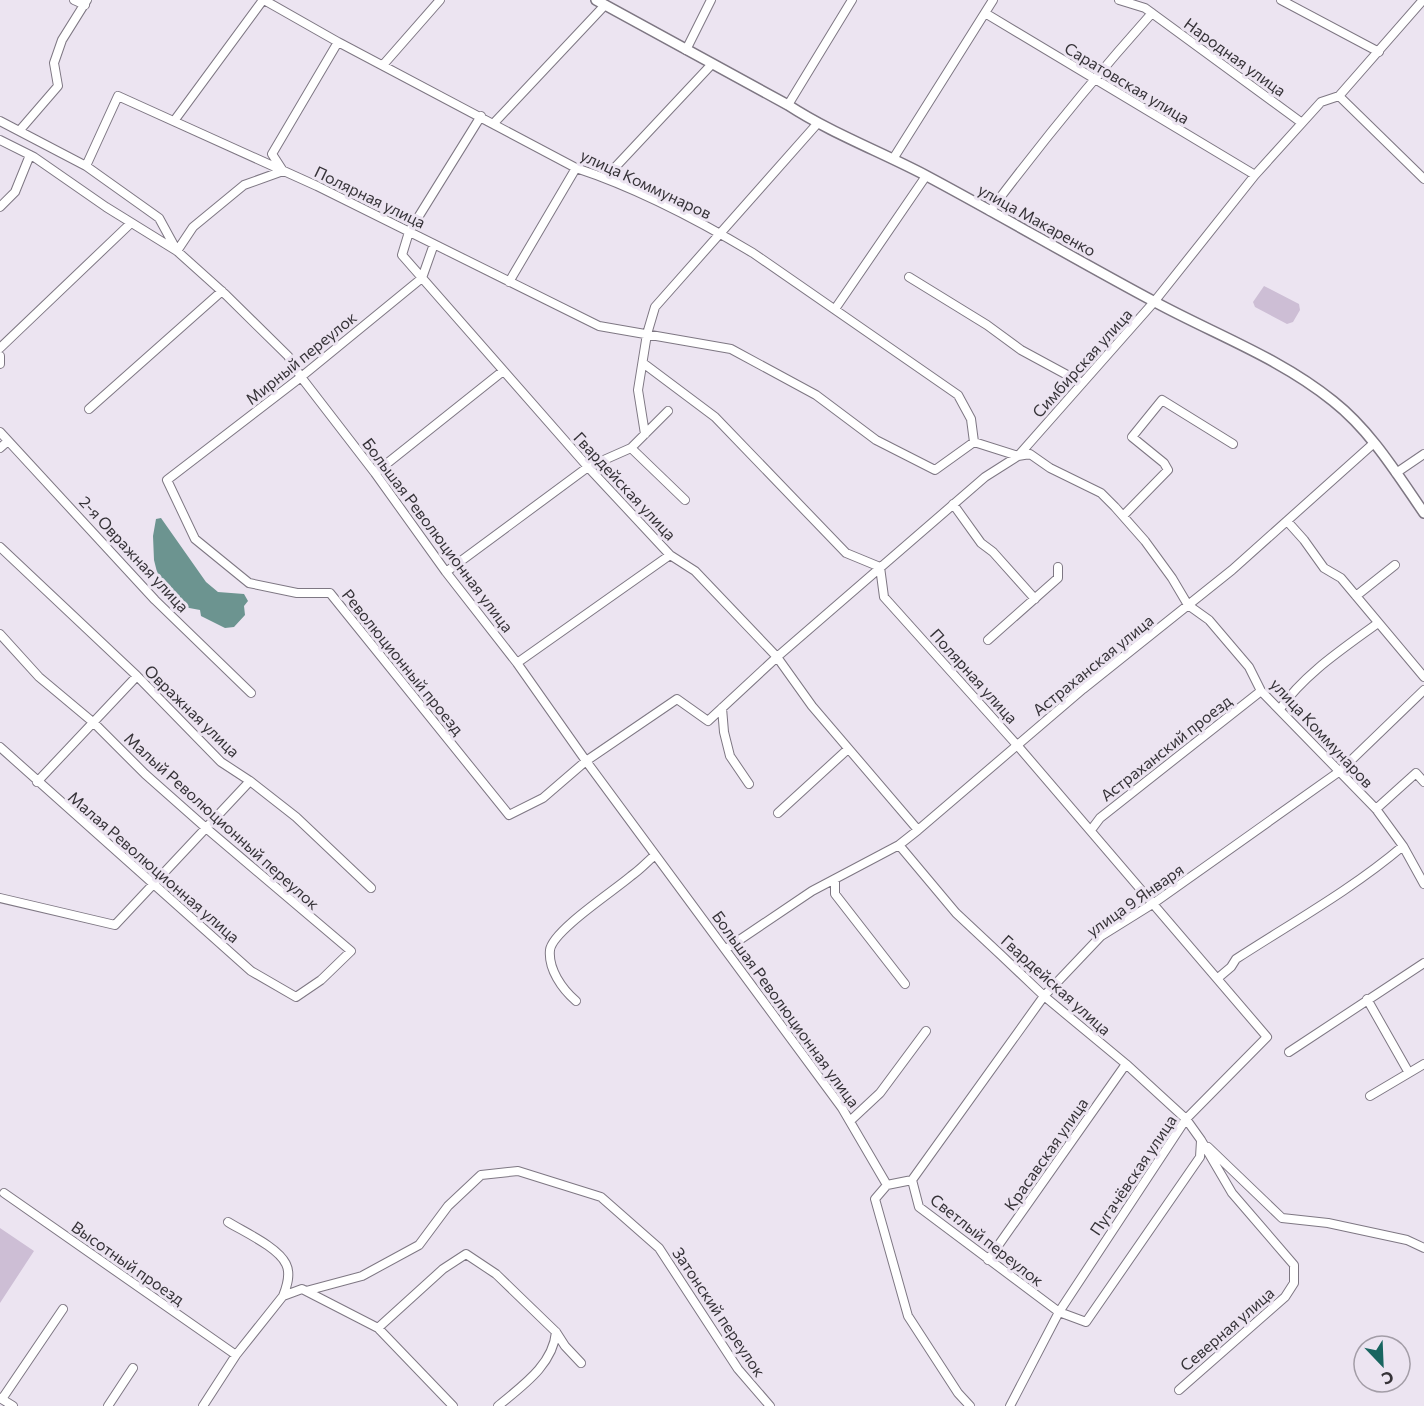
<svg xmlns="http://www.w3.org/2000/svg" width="1424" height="1406" viewBox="0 0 1424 1406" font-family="Commissioner,sans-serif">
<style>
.green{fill:#cdbed5}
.water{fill:#6c9490}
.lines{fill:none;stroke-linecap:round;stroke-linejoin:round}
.minor-casing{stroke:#7e7783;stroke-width:10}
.major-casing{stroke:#7e7783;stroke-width:12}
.minor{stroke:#fff;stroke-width:8}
.major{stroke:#fff;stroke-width:9}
.labels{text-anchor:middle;stroke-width:6;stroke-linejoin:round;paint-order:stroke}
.street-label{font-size:16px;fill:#363338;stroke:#ece4f1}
</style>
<rect width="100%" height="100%" fill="#ece4f1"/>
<path class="green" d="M 1264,286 L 1299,304 L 1300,310 L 1293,322 L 1287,324 L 1255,307 L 1253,302 Z
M 0,1228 L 34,1251 L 0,1303 Z"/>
<path class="water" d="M 161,518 L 206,582 L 218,592 L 244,594 L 248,601 L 244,606 L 245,615 L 234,627 L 225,628 L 201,616 L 200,610 L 184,607 L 158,576 L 154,560 L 153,536 L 156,519 Z"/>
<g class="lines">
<defs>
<path id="minor" d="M 74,0 L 85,5
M 264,0 L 338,42 L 576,168 C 637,188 698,220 753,253 L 958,395 L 971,419 L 974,442 L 1018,456 L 1030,454 L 1050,468 L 1101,493 L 1115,507 L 1145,541 L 1172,578 L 1188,605 L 1209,620 L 1249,667 L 1261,691 L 1376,809 L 1403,846 L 1424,884
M 1119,0 L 1145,8 L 1302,123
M 1281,0 L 1379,52
M 985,13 L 1255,175
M 686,50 L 711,0
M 383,65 L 440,0
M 1339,96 L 1424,179
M 788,105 L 852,0
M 481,116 L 409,232 L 402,255 L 588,467 L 670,555 L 695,571 L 777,657 L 812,706 L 918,830
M 0,121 L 86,166 L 159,218 L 177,251 L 193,227 L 244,185 L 283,171 L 272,154 L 338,42
M 174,121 L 263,0
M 494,123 L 605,5
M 20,130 L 58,86 L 54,63 L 62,40 L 87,0
M 0,140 L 34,157 L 106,207 L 177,251 L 226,295 L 288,356 L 301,377 L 375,473 L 446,572 L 517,663 L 586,761 L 842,1108 L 887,1185 L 912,1180
M 893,159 L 993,0
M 86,166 L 118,96 L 317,186 L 599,326 L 731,349 L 816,395 L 876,440 L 935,470 L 974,442
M 606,177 L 712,64
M 0,207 L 15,192 L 30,155
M 990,211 C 1041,143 1095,77 1152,13
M 434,244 L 422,278 L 301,377 L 167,480 L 195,539 L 249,583 L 297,593 L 330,593 L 509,815 L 543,798 L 586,761 L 677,699 L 708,721 L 777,657 L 985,477 L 1018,456 L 1154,302 L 1255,175 L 1321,102 L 1339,96 L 1423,0
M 909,277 L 987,325 L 1021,350 L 1082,383
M 509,282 L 576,168
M 835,309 L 926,176
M 0,348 L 131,223
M 0,356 L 0,364
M 643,363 L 715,417 L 846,553 L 880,567 L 884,597 L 1017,745 L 1267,1037 L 1186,1119 L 1059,1312 L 1010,1406
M 89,409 L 222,291
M 0,432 L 155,600 L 251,693
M 645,434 L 638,390 L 647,334 L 655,307 L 817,124
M 0,448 L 8,441
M 631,448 L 685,500
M 375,473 L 503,371
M 1396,473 L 1424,454
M 953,504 L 981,543 L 993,552 L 1035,599
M 1123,516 L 1168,470 L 1164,463 L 1132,437 L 1162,400 L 1233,444
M 1287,521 L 1304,540 L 1324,568 L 1341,578 L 1424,677
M 0,547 L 137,676 L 221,762 L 250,781 L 296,817 L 371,888
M 446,572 L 588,467 L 631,448 L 668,411
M 1356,596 L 1395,565
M 0,634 L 39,677 L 94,723 L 145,774 L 206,828 L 351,951 L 321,980 L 296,997 L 251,971 L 0,747
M 988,640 L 1058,578 L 1058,567
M 517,663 L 670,555
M 722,708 L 724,732 L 730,756 L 749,784
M 1280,709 C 1304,674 1344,648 1378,623
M 37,782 L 137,676
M 1376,809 L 1416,773 L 1424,782
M 778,813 L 848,749
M 1091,830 L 1100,818 L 1261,691
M 899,845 L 956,913 L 1002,956 L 1044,996 L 1126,1064 L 1186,1119 L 1201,1140 L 1232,1193 L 1294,1265 L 1294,1283 L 1285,1297 L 1179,1390
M 835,879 L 835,894 L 905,984
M 0,898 L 115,925 L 250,781
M 726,949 L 812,891 L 899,845 L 918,830 L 1083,689 L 1232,570 L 1374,443
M 1218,978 L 1231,967 L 1236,959 C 1293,922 1351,890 1403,846
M 1367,999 L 1409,1073
M 576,1001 C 562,989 548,969 550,950 C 552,931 615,890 631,876 C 640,870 647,862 655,855
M 1289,1052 L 1424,963
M 1370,1096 L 1424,1064
M 850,1121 L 880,1093 L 926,1031
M 1208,1147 L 1282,1218 L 1328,1223 L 1407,1240 L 1424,1248
M 912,1180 L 1044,996 L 1101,936 L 1154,903 L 1340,771 L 1424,690
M 912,1180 L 919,1207 L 1059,1312 L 1086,1322 L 1200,1157 L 1201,1141
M 887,1185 L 875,1199 L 908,1316 L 958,1393 L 970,1406
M 4,1193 L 236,1355
M 228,1222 C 244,1232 278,1247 286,1264 C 291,1274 287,1286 283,1296
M 988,1260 L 1126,1064
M 306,1291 L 378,1328 L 453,1406
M 378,1328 L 443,1269 L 466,1254 L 496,1274 L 556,1332 L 565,1346 L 581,1363
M 0,1398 L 13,1406
M 2,1399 L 63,1309
M 108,1406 L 133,1368
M 203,1406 L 236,1355 L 283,1296 L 302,1289 L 306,1291 L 362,1276 L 419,1245 L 448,1206 L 481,1175 L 518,1171 L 601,1197 L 659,1248 L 738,1369 L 770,1406
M 498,1406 C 522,1386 553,1365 556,1332"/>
<path id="major" d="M 596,0 L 788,105 C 831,133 879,151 925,175 C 1002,216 1078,261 1155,302 C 1214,334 1280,358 1333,401 C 1371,431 1397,474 1424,513"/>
</defs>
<use href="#minor" class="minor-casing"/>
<use href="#major" class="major-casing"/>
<use href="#minor" class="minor"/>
<use href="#major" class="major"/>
</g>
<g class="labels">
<g class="street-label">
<text transform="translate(1235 57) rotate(36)" y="6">Народная улица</text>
<text transform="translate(1127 83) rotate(31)" y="6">Саратовская улица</text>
<text transform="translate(646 184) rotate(25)" y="6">улица Коммунаров</text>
<text transform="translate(370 197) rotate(26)" y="6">Полярная улица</text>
<text transform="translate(1037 220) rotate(29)" y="6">улица Макаренко</text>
<text transform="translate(301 358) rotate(-39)" y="6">Мирный переулок</text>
<text transform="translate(1082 363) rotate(-48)" y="6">Симбирская улица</text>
<text transform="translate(625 486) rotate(47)" y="6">Гвардейская улица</text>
<text transform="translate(438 535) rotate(53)" y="6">Большая Революционная улица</text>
<text transform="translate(134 554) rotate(47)" y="6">2-я Овражная улица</text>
<text transform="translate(403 662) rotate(51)" y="6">Революционный проезд</text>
<text transform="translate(1093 665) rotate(-39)" y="6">Астраханская улица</text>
<text transform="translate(974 676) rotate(48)" y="6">Полярная улица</text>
<text transform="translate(192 711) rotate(44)" y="6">Овражная улица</text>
<text transform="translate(1322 733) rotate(47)" y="6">улица Коммунаров</text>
<text transform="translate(1166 748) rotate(-38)" y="6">Астраханский проезд</text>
<text transform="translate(222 821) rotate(42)" y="6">Малый Революционный переулок</text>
<text transform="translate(154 867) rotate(41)" y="6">Малая Революционная улица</text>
<text transform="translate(1135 900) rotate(-35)" y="6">улица 9 Января</text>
<text transform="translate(1056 985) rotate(42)" y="6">Гвардейская улица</text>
<text transform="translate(786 1009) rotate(54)" y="6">Большая Революционная улица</text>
<text transform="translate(1046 1154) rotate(-55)" y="6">Красавская улица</text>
<text transform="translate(1133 1175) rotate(-56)" y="6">Пугачёвская улица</text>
<text transform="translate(987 1240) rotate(38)" y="6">Светлый переулок</text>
<text transform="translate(128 1263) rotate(35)" y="6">Высотный проезд</text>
<text transform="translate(719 1312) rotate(56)" y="6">Затонский переулок</text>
<text transform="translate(1227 1329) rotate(-41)" y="6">Северная улица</text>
</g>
</g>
<g transform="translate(1382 1364) rotate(157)"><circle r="28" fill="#ece4f1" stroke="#a39da7" stroke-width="1.5"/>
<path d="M0-4.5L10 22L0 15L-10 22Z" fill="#186560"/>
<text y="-9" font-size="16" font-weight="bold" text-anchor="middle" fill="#363338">С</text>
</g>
</svg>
